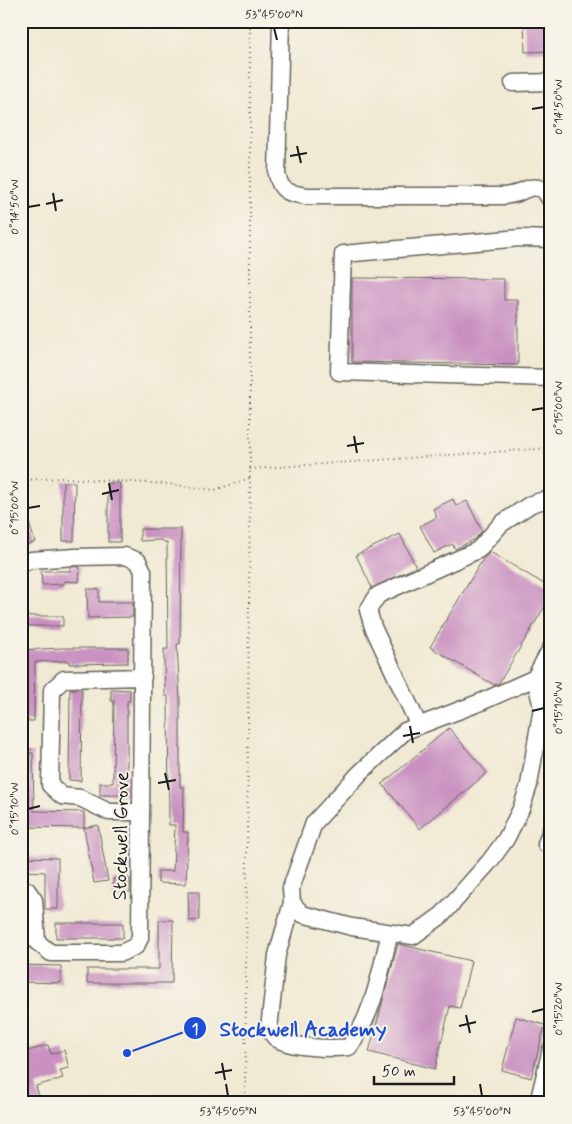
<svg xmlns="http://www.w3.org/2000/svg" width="572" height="1124" viewBox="0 0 572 1124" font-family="Mynerve,sans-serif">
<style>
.building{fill:#c990c1}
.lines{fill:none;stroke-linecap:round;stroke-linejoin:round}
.minor-casing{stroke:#66645c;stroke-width:19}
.path{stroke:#66645c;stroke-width:2;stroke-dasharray:1 4;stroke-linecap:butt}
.minor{stroke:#fff;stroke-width:16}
.ticks{fill:none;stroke:#1c1c1c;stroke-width:2}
.labels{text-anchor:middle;stroke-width:4;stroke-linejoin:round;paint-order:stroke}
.street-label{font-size:20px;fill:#1c1c1c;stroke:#f7f3e8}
.leader{fill:none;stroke:#1d4ed8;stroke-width:2}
.callout-dot{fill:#1d4ed8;stroke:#f7f3e8;stroke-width:2}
.mark-label{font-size:15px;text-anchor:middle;font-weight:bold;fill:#fff}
.callout-label{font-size:21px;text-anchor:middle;font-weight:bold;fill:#1d4ed8;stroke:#f7f3e8;stroke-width:4;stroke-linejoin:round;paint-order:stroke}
.neatline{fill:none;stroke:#1c1c1c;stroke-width:2}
.ticks-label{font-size:12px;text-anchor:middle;fill:#1c1c1c}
</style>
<rect width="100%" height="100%" fill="#f7f3e8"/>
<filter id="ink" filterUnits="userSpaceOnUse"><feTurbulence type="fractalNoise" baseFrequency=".02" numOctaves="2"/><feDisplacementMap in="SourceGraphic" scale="10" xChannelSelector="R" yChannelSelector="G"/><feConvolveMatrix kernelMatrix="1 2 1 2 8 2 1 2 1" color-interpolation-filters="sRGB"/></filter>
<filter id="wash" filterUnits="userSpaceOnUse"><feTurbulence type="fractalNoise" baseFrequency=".0096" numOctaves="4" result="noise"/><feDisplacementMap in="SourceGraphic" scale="20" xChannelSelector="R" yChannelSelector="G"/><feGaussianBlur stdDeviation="1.12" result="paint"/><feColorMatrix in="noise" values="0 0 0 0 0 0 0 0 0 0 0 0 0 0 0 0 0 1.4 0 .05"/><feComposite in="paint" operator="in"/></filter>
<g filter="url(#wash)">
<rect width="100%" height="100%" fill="#f0e9d3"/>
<g id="blocks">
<path class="building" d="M 524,21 L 551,21 L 551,51 L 525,52 Z
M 352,278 L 504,279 L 504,300 L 518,300 L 518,365 L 352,362 Z
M 63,482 L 75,482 L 74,541 L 63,541 Z
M 108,483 L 120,483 L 120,542 L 108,542 Z
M 453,499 L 456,506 L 467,501 L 482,531 L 475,539 L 455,549 L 452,544 L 434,553 L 420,526 L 437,517 L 433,509 Z
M 21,504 L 23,504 L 35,542 L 24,546 L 21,538 Z
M 140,529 L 181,529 L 180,644 L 177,644 L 180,700 L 180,787 L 184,787 L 183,832 L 188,832 L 186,884 L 158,883 L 158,871 L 173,871 L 175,825 L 169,825 L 168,696 L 165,696 L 164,658 L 164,649 L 168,649 L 167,543 L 161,540 L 140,541 Z
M 400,534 L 416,567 L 372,588 L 356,555 Z
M 490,552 L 551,588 L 551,596 L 499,683 L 494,685 L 430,647 L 483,559 Z
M 70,567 L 80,567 L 79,582 L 64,581 L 64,584 L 42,585 L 41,571 L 70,571 Z
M 87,589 L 99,589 L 99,602 L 133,602 L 133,617 L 88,618 Z
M 22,616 L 63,616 L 63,626 L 22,626 Z
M 62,648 L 128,648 L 128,663 L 69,664 L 69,661 L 35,662 L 34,721 L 21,721 L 21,650 Z
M 70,689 L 82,689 L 81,781 L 69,780 Z
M 111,689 L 130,690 L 130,701 L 127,701 L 127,795 L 100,795 L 100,783 L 113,783 L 114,701 L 111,701 Z
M 449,728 L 487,773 L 420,829 L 382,784 Z
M 21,753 L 33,753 L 34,811 L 84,812 L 84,828 L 21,827 Z
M 98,825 L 108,881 L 94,883 L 84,828 Z
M 21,857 L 58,858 L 58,909 L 45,909 L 45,872 L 21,871 Z
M 113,879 L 130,879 L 130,892 L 113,892 Z
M 188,892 L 199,892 L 199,920 L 189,921 Z
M 159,920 L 173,920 L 172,983 L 87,983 L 87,969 L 159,969 Z
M 56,923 L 123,923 L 123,938 L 56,938 Z
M 398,944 L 471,961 L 460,1008 L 450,1006 L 435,1069 L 369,1052 Z
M 21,965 L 61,966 L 61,983 L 21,982 Z
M 516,1017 L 545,1025 L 531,1078 L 502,1070 Z
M 48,1045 L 51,1054 L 64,1050 L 69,1068 L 60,1070 L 63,1078 L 36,1086 L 41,1103 L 21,1103 L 21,1053 Z"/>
</g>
</g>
<g filter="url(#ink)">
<use href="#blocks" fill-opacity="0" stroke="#66645c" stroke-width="1"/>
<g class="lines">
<defs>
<path id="minor" d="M 281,21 L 277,174 C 281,193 289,193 306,196 L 503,196 C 508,195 515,195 520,192 C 528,188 535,185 544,190 L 551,201
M 513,83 L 551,82
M 551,239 L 520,238 L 343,254 L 339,372 L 551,378
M 21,564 L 31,560 L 75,557 L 125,556 L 138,561 L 143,571 L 140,938 L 136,946 L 121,953 L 51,953 L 37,942 L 34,900 L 27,890 L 21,889
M 535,678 L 542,707 L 529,785 L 521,809 L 506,839 L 490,861 L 442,915 L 413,936 L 352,927 L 302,914 L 292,903 L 291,888 L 314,823 L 360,773 L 405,731 L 481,702 L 535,678 L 551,648
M 419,726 L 373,627 L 368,610 L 378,595 L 478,550 L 501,524 L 531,504 L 551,498
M 141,812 L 109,812 L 80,798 L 62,796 L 50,785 L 52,690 L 64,679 L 143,677
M 546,844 L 551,830
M 292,903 L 277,955 L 269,1029 C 271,1031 273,1036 276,1038 C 291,1048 331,1049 349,1047 C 374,1015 380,971 390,933
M 538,1103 L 551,1049"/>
</defs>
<use href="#minor" class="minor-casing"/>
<path class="path" d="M 250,469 L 551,448
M 21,480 L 62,478 L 168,484 L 215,490 L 250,478
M 21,750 L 36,749
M 245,1103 L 250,478 L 250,21"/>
<use href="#minor" class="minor"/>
</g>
</g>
<path class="ticks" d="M 274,28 L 277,40M 532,109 L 544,107M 297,146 L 301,163M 290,156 L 307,153M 53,193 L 56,211M 46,204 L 63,200M 28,207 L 40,205M 532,410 L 544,408M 354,436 L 357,453M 347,446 L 364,443M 109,483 L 112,500M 102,494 L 119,490M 28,508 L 40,506M 532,711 L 544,708M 410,726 L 413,743M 403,736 L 420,733M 165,773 L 169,790M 158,783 L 176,780M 28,809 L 40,806M 532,1012 L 544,1009M 466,1015 L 470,1033M 459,1026 L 476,1022M 222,1063 L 225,1080M 215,1073 L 232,1070M 226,1084 L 228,1096M 480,1084 L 482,1096"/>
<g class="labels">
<g class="street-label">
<text transform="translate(120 836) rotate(-89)" y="7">Stockwell Grove</text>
</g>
</g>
<path class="leader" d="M127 1053L195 1028"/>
<g class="callout-dot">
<circle cx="127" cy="1053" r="5"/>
<circle cx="195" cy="1028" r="12"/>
</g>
<g class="mark-label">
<text x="195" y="1034">1</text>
</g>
<g class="callout-label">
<text x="303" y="1036">Stockwell Academy</text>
</g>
<rect width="572" height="1124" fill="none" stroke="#f7f3e8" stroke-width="55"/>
<path d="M374 1076v8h80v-8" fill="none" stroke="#1c1c1c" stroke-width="2.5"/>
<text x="382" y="1076" font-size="15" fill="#1c1c1c" stroke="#f7f3e8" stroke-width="4" paint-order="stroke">50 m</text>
<rect x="28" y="28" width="516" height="1068" class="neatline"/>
<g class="ticks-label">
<text x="274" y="18">53°45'00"N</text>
<text transform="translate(558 107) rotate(-90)" y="4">0°14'50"W</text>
<text transform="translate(14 207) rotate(-90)" y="4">0°14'50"W</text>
<text transform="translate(558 408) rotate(-90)" y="4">0°15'00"W</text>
<text transform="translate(14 508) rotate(-90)" y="4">0°15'00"W</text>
<text transform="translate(558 708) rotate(-90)" y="4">0°15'10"W</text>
<text transform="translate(14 809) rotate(-90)" y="4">0°15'10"W</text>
<text transform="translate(558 1009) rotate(-90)" y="4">0°15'20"W</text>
<text x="228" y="1115">53°45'05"N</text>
<text x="482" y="1115">53°45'00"N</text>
</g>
</svg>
